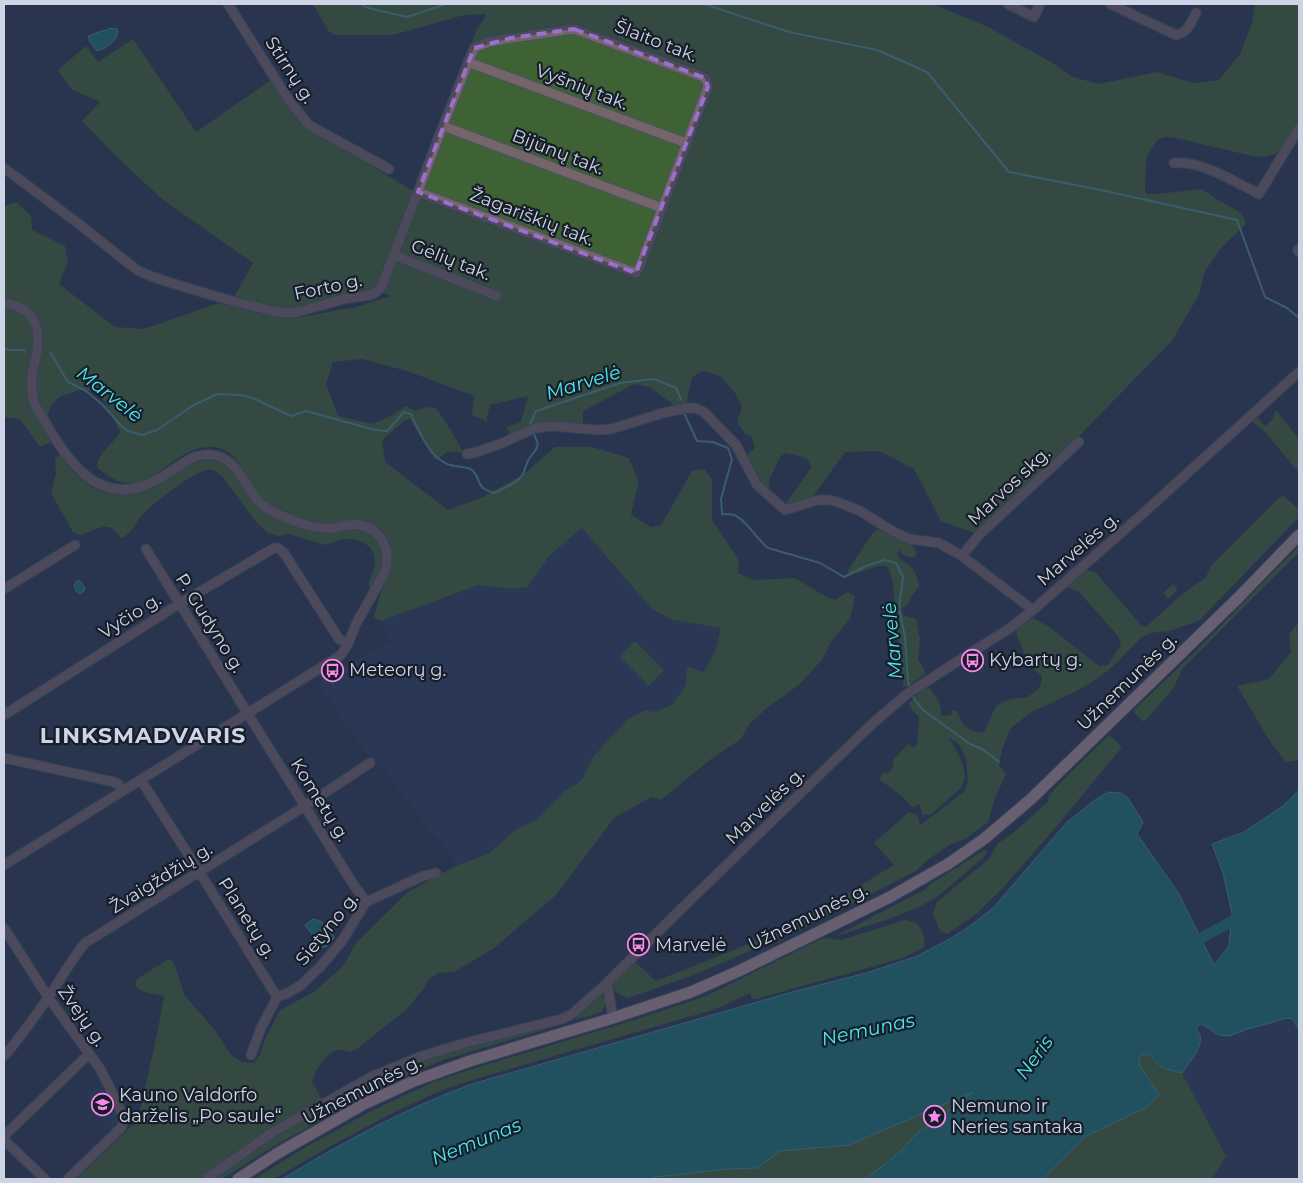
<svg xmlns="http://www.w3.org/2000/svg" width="1303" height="1183" viewBox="0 0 1303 1183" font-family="Montserrat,sans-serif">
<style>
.built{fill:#2e3d5d}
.green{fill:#3e6233}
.water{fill:#177273;stroke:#4d8f95}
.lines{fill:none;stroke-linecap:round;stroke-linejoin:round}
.stream{stroke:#4d8f95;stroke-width:2}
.river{stroke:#177273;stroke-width:11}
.minor-casing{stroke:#46526a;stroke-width:11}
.major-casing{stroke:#46526a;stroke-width:13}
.minor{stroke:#756468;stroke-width:9}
.major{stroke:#b29199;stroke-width:11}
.marked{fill:none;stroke:#9b6fce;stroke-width:4;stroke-dasharray:10 6;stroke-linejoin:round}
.labels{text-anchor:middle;stroke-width:4.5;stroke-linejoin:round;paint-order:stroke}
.street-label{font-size:18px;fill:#ccd4e5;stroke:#171d29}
.poi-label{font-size:18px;fill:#ccd4e5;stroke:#171d29;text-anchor:start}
.water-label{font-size:19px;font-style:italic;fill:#4aeaec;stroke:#171d29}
.district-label{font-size:22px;font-weight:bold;letter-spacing:1px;fill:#ccd4e5;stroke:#171d29}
</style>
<rect width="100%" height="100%" fill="#29354f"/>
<path class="built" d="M 582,528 L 652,609 L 699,625 L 721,628 L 715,652 L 704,672 L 686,685 L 672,705 L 654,712 L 593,757 L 582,780 L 565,791 L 536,820 L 517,829 L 488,854 L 458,865 L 435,834 L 433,835 L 385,770 L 375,764 L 351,731 L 349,731 L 319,683 L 391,640 L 381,621 L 478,585 L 513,589 L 527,587 L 550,555 Z
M 1286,1018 L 1293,1019 L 1299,1031 L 1299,1179 L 1212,1179 L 1226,1155 L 1182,1073 L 1197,1050 L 1200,1036 L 1196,1029 L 1197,1026 L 1200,1024 L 1202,1024 L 1229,1036 L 1247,1029 L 1270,1023 Z
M 104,1082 L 120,1116 L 121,1123 L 113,1132 L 89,1108 L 93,1103 L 87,1096 Z"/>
<path class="green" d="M 313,4 L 933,4 L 988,27 L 1051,62 L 1073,77 L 1099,84 L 1157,72 L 1193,83 L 1219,80 L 1240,54 L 1252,23 L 1255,4 L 1299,4 L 1299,122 L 1285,145 L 1276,153 L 1265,157 L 1252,156 L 1176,138 L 1165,137 L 1157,140 L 1146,158 L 1145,191 L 1147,194 L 1157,194 L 1202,189 L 1218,200 L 1240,212 L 1245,219 L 1245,225 L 1221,248 L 1205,271 L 1199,295 L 1171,342 L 1033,483 L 995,517 L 974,533 L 941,521 L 914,469 L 879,451 L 845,452 L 812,498 L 787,507 L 784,506 L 811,468 C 810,455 796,456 785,453 L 780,457 L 769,480 L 770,493 L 760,485 L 745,456 L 755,448 L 751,436 L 745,434 L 737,422 L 742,407 L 735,393 L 720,376 L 703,371 L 692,377 L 686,406 L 675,406 L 650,387 L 634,384 L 583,411 L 583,424 L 542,425 L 511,437 L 506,427 L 521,422 L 528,396 L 490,405 L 486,421 L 472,415 L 474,396 L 407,371 L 362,359 L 333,362 L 326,384 L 338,416 L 373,424 L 394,414 L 405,406 L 416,411 L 426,407 L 436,408 L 451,430 L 463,452 L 447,452 L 436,460 L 429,451 L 410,419 L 405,420 L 382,440 L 385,462 L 448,510 L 483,497 L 524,474 L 555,447 L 592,447 L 629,458 L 639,483 L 636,492 L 631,515 L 651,527 L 661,525 L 692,471 L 704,469 L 712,479 L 712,520 L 739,560 L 738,573 L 753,580 L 795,578 L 827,597 L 835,600 L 847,592 L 855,596 L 850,619 L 833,639 L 821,661 L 800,684 L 767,708 L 749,724 L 741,739 L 711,759 L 661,800 L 652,797 L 615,817 L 556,895 L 494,948 L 454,972 L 438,973 L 429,979 L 424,988 L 407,1009 L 358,1048 L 350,1052 C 346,1051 342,1049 338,1050 C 325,1053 316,1070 312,1081 L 322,1100 L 416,1062 L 495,1040 L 567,1023 L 443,1060 L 382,1086 L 276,1145 L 222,1179 L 76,1179 L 138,1120 L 156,1039 L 164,996 C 154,993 140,994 135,984 L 137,979 L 167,960 L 171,960 L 174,963 L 185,996 L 214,1029 L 231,1055 L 242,1062 L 253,1063 L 259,1057 L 264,1042 L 280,1010 L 314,992 L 343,966 L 357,942 L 408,892 L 458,865 L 488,854 L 517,829 L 536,820 L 565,791 L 582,780 L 593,757 L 627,720 L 645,710 L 654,712 L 672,705 L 686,685 L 687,667 L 704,672 L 715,652 L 721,628 L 673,620 L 652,609 L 582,528 L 550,555 L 527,587 L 513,589 L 478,585 L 381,621 L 374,617 C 377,606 380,595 384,584 C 388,572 394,562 389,548 C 389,547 387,542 387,541 C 384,537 379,534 375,531 C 373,528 370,525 367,523 C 355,516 336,526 322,524 C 308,523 292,517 279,511 C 270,507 263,502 258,495 C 246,477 238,449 213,447 C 167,444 147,513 97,467 C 98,452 113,445 120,432 L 105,402 L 94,392 L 82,389 L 59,397 L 51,406 L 48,413 L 49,421 L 60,437 L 40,447 L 20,419 L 4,417 L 4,206 L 16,202 L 31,216 L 32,230 L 65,246 L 68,262 L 59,284 L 115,327 L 144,329 L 219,303 L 263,314 L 290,319 L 356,307 L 391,296 L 378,291 L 302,311 L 232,301 L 253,263 L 162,199 L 116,156 L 82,121 L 100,102 L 71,89 L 58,70 L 86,46 L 98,62 L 133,39 L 196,132 L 271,80 L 300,123 L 415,192 L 477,29 L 487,14 L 464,15 L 393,35 L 334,35 L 328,31 Z
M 1276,410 L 1299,439 L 1299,473 L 1266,433 L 1251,420 L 1256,416 L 1265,426 L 1272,420 Z
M 60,455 L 74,473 L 93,488 L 102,492 L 113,494 L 133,494 L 149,488 L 197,462 L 210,460 L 218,461 L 229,467 L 236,475 L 256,503 L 314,530 L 354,528 L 369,531 L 383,547 L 382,570 L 369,594 L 369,582 L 375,566 L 374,555 L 371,548 L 363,542 L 353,539 L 342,539 L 325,545 L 289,534 L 278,536 L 268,533 L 257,523 L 221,475 C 216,472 213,469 207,470 C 193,472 156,502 145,512 C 135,521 134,533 121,538 C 107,517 98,531 80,535 L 73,532 L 51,493 L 56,474 L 55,459 Z
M 1285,496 L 1288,500 L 1299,509 L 1299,517 L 1200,620 L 1170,631 L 1150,633 L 1142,637 L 1109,670 L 1092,682 L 1075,692 L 1031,712 L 1010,729 L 1002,750 L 999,765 L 1006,774 L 995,798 L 988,822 L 965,839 L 951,844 L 926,861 L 916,871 L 814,923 L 694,975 L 628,998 C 598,989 621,973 634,961 L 656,981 L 761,939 L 826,906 L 894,865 L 874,843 L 909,812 C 919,815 918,815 920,825 L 964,792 L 968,782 L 966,758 L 959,744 L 951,739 L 949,739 C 958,752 971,773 961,788 L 930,815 L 923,815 L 919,804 L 915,807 L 912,807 L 903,797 L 879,779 L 883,773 L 890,772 L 894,765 L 892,761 L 908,744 L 914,748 L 918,741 L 918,735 L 919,717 L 912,710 L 909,703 L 919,692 L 928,686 C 935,697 942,701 941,715 L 943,716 L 951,715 L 952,711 L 955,710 C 960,715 960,720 964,725 C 968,730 978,733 984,732 L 996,706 L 1010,699 L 1028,697 L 1040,687 L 1042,676 C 1027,666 1022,647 1015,630 L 1033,618 L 1048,626 L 1099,666 L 1108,665 L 1121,645 L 1118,636 L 1078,591 L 1065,587 L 1086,570 L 1095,572 L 1141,625 L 1146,627 L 1179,597 L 1206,577 L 1211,566 L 1280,497 Z
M 882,529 L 908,540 L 917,553 L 915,557 C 907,558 904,556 899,550 L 897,554 C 899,559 901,560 906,563 C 915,569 917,575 919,586 L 910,598 L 909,603 L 902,608 L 903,615 L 916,619 L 920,639 L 918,660 L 924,669 L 925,674 L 907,687 L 903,686 L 903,680 L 896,616 C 893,601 896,577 886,566 L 878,566 L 849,576 L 847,572 L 872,534 L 876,530 Z
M 1299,546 L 1299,552 L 1183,668 L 1173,689 L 1144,722 L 1133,711 L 1201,646 Z
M 1173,584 L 1178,589 L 1168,599 L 1163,593 Z
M 1299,622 L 1299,760 L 1286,762 L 1271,743 L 1237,686 L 1269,679 L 1291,652 L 1289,634 Z
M 635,641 L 664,670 L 649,686 L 619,656 Z
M 1109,735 L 1122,747 L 1056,827 L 1001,890 L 975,915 L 947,934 L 940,931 L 933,914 L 937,902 L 990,858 L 997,844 L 1013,833 L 1049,801 L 1048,798 L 1054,789 Z
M 984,850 L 987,852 L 984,857 L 937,897 L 926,903 L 917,908 L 894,917 L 843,934 L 837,935 L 926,889 L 929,885 Z
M 905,920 C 909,921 914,921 917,924 C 922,930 927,941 923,948 L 902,958 L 878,965 L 756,999 L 752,999 L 750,993 L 716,1009 L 472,1080 L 442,1090 L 393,1113 L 334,1144 L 274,1179 L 254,1179 L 306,1147 L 371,1111 L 433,1082 L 469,1070 L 637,1019 L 706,996 L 821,939 L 825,938 L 841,940 Z
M 599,995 L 603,995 C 607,1001 605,1006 602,1012 L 575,1020 L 578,1014 Z
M 1142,1054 C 1154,1053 1154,1062 1162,1067 C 1168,1070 1176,1071 1182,1073 L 1226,1156 L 1212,1179 L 1043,1179 L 1086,1136 L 1147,1107 L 1139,1064 L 1139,1058 Z
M 976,1091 L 915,1135 L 900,1152 L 866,1179 L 647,1179 L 657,1177 L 727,1169 L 757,1168 L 780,1151 L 849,1145 Z"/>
<path class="water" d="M 112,28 L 117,29 C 121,38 106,49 97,51 L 89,40 L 90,39 L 88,37 L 89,36 C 96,32 104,31 112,28 Z
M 77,581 L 80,581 L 85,588 L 84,591 L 80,594 L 76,591 L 74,586 Z
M 1299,790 L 1299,1031 L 1293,1019 L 1286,1018 L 1270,1023 L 1247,1029 L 1229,1036 L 1219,1035 L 1202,1024 L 1200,1024 L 1196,1029 C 1197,1030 1200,1035 1200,1036 C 1203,1047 1188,1064 1182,1073 C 1176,1071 1167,1070 1162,1067 C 1153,1062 1150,1047 1139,1058 L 1139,1064 L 1159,1095 L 1147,1107 L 1086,1136 L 1043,1179 L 866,1179 L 900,1152 L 915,1135 L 973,1092 L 849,1145 L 780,1151 L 757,1168 L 727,1169 L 657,1177 L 647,1179 L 282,1179 C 343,1142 404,1109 472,1084 L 796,991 L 866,973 L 915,957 L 948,940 L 967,928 L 993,908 L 1067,822 L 1095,800 L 1108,792 L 1120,793 L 1127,797 L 1143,822 L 1137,834 L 1179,894 L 1214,965 L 1229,946 L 1232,913 L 1223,873 L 1212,844 L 1244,832 L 1283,806 Z
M 313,919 C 322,920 333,928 334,938 L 326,947 L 322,947 L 305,925 Z"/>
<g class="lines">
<path class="stream" d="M 361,4 L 368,8 L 407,17 L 446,4
M 704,4 L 789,32 L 877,50 L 927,72 L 1009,172 L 1101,190 L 1237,220 L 1265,297 L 1287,308 L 1299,318
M 4,348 L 8,350 L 25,350
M 50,352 L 68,382 L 86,391 L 103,405 L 122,427 L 128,431 L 142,435 L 157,430 L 192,406 L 217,394 L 242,395 L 257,400 L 291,416 L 306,411 L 375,430 L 387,431 L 404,412 L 411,414 C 419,431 429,456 447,464 C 455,467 464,466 470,469 C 478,472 477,483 483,488 C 486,490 490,492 494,493 C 502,489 514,485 521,477 C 525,473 525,465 529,459 C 538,445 541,450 533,432
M 684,413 L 697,441 L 713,442 L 728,448 L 732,459 L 721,499 L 722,514 C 725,514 730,514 734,515 C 746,519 757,540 768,548 L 820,563 L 844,577 L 866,566 L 884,560 L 896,563 L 903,577 L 899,608 L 905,637 L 908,682 L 910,687
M 531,428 L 530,424 L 536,411 L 620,383 L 654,379 L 676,388 L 681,399
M 912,694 L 915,700 L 923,710 L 970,744 L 984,750 L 999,762"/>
<path class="river" d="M 1188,945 L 1244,915"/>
<defs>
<path id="minor" d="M 228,4 L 290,102 L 309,125 L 389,169
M 1008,4 L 1034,17 L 1040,4
M 1110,4 L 1176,35 C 1187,33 1191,23 1196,13
M 468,62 L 686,143
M 443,126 L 662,208
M 1174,163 C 1201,160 1235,182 1259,194 L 1299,128
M 4,168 L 79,224 L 137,270 L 153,277 L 181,286 L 232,301 L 277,312 L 291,313 L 301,311 L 344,299 L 370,295 L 375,293 L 381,288 L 443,126 L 474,48 L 489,42 L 511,38 L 574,29 L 701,76 C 707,79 707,81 708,87 L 640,266 L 636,273 L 418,192
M 1299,249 L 1298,250 L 1299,252
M 394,255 L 497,296
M 4,303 C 32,307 41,323 37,351 C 36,360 32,369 32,378 C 31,388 32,396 35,405 C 58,443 87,505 143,486 C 155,482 165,475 176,468 C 189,459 201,451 218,456 C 240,463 245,488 260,503 C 269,512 285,517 297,522 C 308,526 323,529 334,528 C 343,526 351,523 360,525 C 383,530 391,552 385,572 L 356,624 L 348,644 L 341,655 L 4,865
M 467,454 L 477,452 L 500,444 L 535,428 L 553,426 L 597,430 L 611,429 L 663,413 L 687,408 L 695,408 L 704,412 L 736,445 L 757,485 L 785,510 L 818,500 L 830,500 L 843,504 L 860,511 L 894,532 L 909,539 L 939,543 L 962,556 L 1033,610
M 146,549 L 353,884 L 366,902
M 962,556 L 979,535 L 1079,442
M 4,589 L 75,545
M 4,715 L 179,604 L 274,548 L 278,548 L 284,553 L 339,639 L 348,644
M 4,758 L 114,782 L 118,784 L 123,791
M 141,780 L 200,873 L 277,997
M 4,928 L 48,997 L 101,1070 L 124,1117 L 122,1127 L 68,1179
M 607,983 L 613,1018
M 251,1055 L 261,1028 L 277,997 L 288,993 L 301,985 L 321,966 L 342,941 L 366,902 L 423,876 L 436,873
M 4,1056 C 20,1038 34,1018 48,998 C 61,979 71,960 85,943 L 305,806 L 370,763
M 4,1136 L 89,1054
M 4,1140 L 45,1179
M 206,1179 L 273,1132 L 373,1076 L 419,1057 L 465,1043 L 562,1019 L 572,1014 L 607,983 L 677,913 L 872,724 L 907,694 L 927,681 L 1010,628 L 1033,610 L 1139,517 L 1299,372"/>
<path id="major" d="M 238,1179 L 278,1153 L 364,1104 L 414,1081 L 470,1061 L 613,1018 L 691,992 L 741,970 L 890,897 L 948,864 L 984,839 L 1031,799 L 1238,598 L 1299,535"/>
</defs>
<use href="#minor" class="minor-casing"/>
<use href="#major" class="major-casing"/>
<use href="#minor" class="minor"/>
<use href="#major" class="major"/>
</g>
<path d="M0 0H1303V1183H0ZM 574,29 L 705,78 L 708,87 L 636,273 L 418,192 L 474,48 L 511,38 Z" fill="#29354f" fill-opacity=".55" fill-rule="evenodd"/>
<path class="marked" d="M 574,29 L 705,78 L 708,87 L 636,273 L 418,192 L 474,48 L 511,38 Z"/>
<defs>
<symbol id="bus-ring" viewBox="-11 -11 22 22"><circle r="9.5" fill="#171d29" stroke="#f888ea" stroke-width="1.5"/><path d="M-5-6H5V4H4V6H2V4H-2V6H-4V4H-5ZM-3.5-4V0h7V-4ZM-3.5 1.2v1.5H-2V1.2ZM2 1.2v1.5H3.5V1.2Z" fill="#f888ea"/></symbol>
<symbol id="school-ring" viewBox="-11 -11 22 22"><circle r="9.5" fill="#171d29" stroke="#f888ea" stroke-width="1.5"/><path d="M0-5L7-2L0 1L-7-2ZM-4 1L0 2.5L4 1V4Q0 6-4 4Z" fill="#f888ea"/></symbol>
<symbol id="sight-ring" viewBox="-11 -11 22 22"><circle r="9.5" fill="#171d29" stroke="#f888ea" stroke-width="1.5"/><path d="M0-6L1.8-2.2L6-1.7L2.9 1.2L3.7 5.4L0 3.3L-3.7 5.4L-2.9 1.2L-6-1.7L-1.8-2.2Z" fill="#f888ea"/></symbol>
</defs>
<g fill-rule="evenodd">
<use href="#bus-ring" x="960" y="648" width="25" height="25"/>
<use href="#bus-ring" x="320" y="658" width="25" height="25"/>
<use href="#bus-ring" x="626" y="932" width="25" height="25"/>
<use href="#school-ring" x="90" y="1092" width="25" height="25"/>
<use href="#sight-ring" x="922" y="1104" width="25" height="25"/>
</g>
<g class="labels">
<g class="street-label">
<text transform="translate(656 41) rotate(21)" y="6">Šlaito tak.</text>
<text transform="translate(290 70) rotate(57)" y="6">Stirnų g.</text>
<text transform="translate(582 87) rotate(21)" y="6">Vyšnių tak.</text>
<text transform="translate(558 152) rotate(21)" y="6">Bijūnų tak.</text>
<text transform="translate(532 217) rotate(21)" y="6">Žagariškių tak.</text>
<text transform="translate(451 260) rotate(21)" y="6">Gėlių tak.</text>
<text transform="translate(328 287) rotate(-12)" y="6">Forto g.</text>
<text transform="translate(1009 486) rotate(-43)" y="6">Marvos skg.</text>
<text transform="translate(1078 549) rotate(-41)" y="6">Marvelės g.</text>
<text transform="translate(130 616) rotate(-32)" y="6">Vyčio g.</text>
<text transform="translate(210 623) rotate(58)" y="6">P. Gudyno g.</text>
<text transform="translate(1127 682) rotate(-44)" y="6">Užnemunės g.</text>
<text transform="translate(320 800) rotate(58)" y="6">Kometų g.</text>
<text transform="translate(765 806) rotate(-44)" y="6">Marvelės g.</text>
<text transform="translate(161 878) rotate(-32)" y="6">Žvaigždžių g.</text>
<text transform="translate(808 917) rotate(-26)" y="6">Užnemunės g.</text>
<text transform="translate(247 918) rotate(58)" y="6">Planetų g.</text>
<text transform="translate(327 929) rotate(-51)" y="6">Sietyno g.</text>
<text transform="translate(82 1016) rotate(55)" y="6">Žvejų g.</text>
<text transform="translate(362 1090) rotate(-27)" y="6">Užnemunės g.</text>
</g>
<g class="poi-label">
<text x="989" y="666">Kybartų g.</text>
<text x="349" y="676">Meteorų g.</text>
<text x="655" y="951">Marvelė</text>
<text x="119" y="1101">Kauno Valdorfo<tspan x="119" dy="21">darželis „Po saule“</tspan></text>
<text x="951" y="1112">Nemuno ir<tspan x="951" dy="21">Neries santaka</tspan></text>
</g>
<g class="water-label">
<text transform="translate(583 382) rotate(-17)" y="7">Marvelė</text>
<text transform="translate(110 394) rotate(38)" y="7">Marvelė</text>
<text transform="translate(892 641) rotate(-95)" y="7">Marvelė</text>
<text transform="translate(868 1029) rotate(-12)" y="7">Nemunas</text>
<text transform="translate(1034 1057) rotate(-54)" y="7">Neris</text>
<text transform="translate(476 1141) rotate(-22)" y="7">Nemunas</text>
</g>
<g class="district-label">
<text x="143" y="743">LINKSMADVARIS</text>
</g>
</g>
<rect width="1303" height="1183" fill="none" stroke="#ccd4e5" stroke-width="10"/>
</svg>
